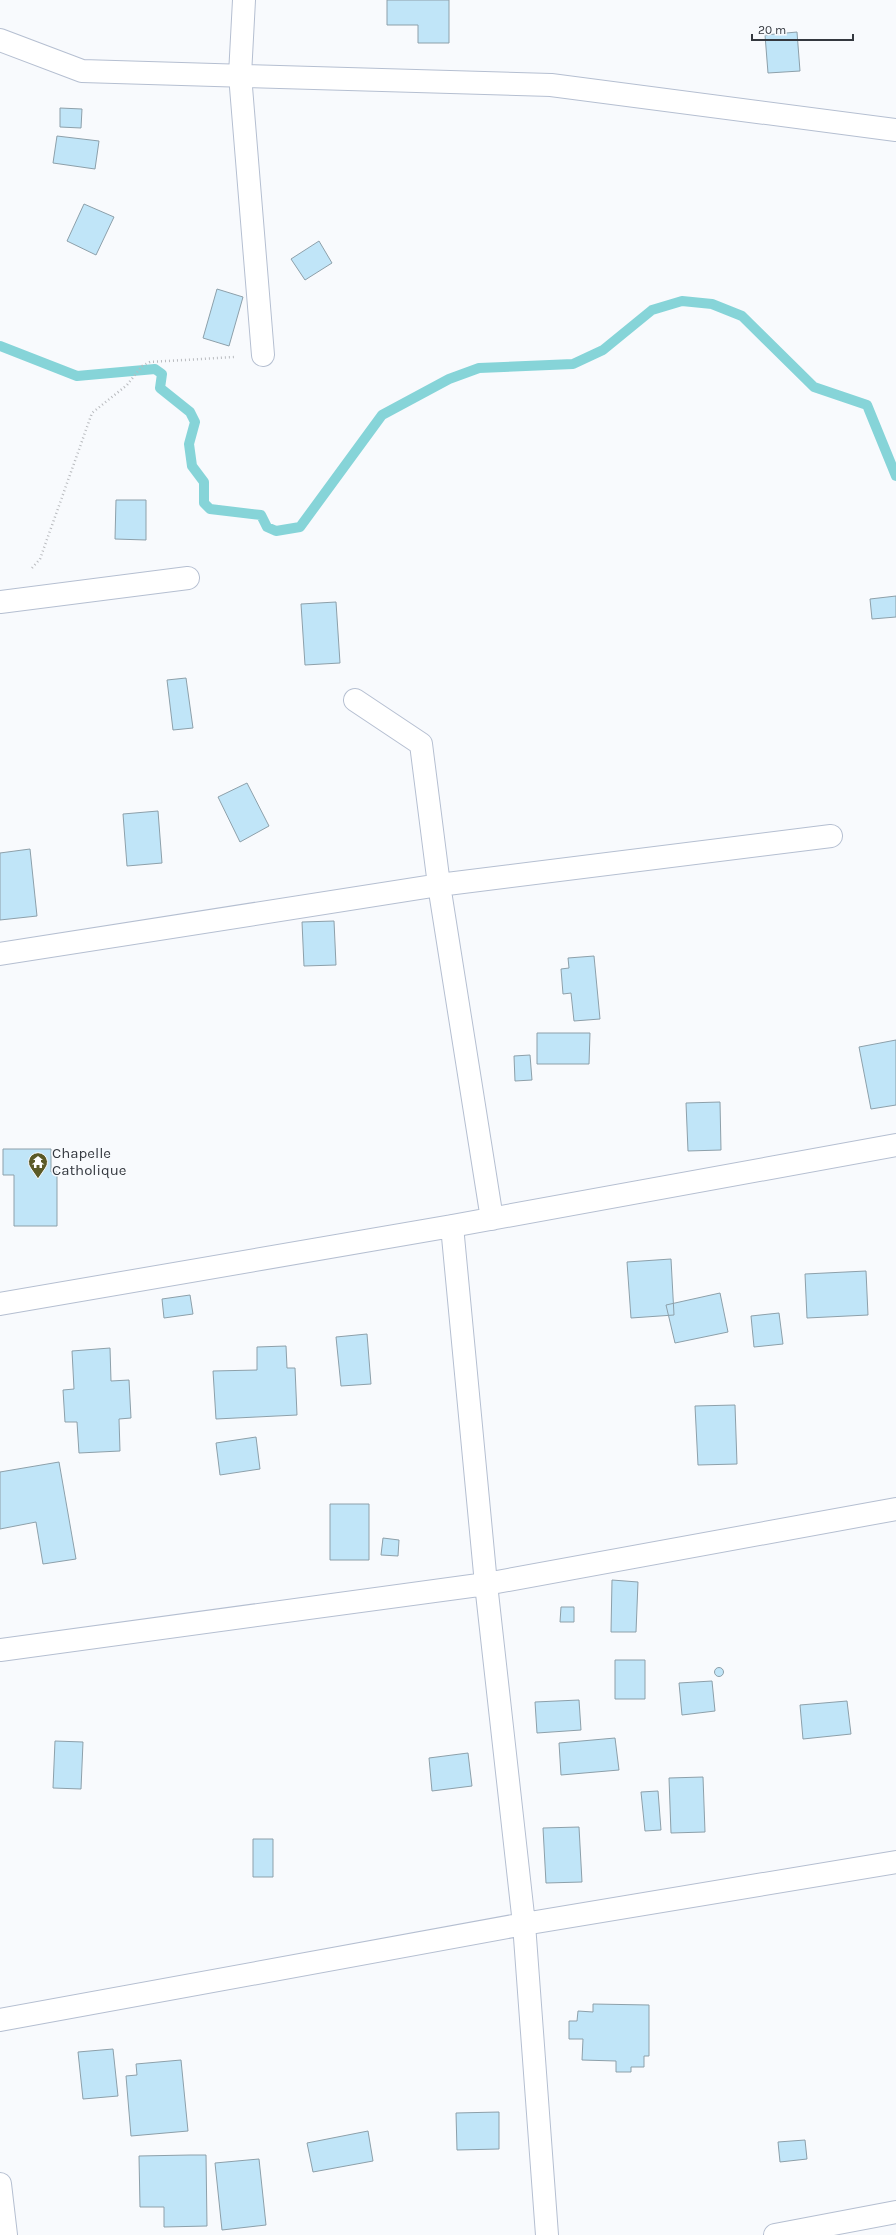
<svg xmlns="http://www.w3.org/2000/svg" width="896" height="2235" viewBox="0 0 896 2235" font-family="Karla,sans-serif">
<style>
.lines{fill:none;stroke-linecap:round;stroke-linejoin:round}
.stream{stroke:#86d4d8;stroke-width:10}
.building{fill:#c0e5f8;stroke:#8da0aa}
.minor-casing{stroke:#b5bfd1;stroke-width:24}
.path{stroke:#b9bbbf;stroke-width:2.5;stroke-dasharray:1 3;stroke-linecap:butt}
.minor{stroke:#fff;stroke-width:22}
.labels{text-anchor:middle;stroke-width:3;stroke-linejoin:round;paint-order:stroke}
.poi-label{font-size:15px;fill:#34383f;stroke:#f8fafd;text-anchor:start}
</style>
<rect width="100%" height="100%" fill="#f8fafd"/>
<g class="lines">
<path class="stream" d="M 0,346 L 77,376 L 155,369 L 162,374 L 160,388 L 190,412 L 195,422 L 189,444 L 192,466 L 204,482 L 204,503 L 210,509 L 261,515 L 267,527 L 276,531 L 300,527 L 382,415 L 449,379 L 479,368 L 573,364 L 603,350 L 652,310 L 682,301 L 712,304 L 742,316 L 814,387 L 867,405 L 896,476"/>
</g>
<path class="building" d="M 387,0 L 449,0 L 449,43 L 418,43 L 418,25 L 387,25 Z
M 797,32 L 800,71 L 768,73 L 765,35 Z
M 60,108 L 82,109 L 81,128 L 60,127 Z
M 57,136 L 99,141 L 95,169 L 53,163 Z
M 84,204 L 114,217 L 96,255 L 67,241 Z
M 319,241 L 332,263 L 305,280 L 291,259 Z
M 217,289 L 243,297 L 229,346 L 203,338 Z
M 116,500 L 146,500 L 146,540 L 115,539 Z
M 896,596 L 896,617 L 872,619 L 870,599 Z
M 336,602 L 340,663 L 305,665 L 301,604 Z
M 186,678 L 193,728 L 173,730 L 167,680 Z
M 247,783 L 269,826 L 240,842 L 218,797 Z
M 158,811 L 162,863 L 127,866 L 123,814 Z
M 30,849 L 37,916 L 0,920 L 0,853 Z
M 334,921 L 336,965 L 304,966 L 302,922 Z
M 594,956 L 600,1019 L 574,1021 L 571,993 L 563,994 L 561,969 L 569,968 L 568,958 Z
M 537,1033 L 590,1033 L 589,1064 L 537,1064 Z
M 896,1040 L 896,1105 L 871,1109 L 859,1047 Z
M 530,1055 L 532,1080 L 515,1081 L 514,1056 Z
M 720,1102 L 721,1150 L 688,1151 L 686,1103 Z
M 3,1149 L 51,1149 L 51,1172 L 57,1172 L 57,1226 L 14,1226 L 14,1175 L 3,1175 Z
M 671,1259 L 674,1315 L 631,1318 L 627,1262 Z
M 866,1271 L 868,1315 L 807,1318 L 805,1274 Z
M 720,1293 L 728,1332 L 675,1343 L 666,1305 Z
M 190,1295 L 193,1314 L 164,1318 L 162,1299 Z
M 779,1313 L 783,1344 L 754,1347 L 751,1316 Z
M 367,1334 L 371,1384 L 341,1386 L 336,1337 Z
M 286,1346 L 287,1368 L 295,1368 L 297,1415 L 216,1419 L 213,1371 L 257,1370 L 257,1347 Z
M 110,1348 L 111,1381 L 129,1380 L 131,1418 L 119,1419 L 120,1451 L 79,1453 L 77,1422 L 65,1422 L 63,1390 L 74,1389 L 72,1351 Z
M 735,1405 L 737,1464 L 698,1465 L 695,1406 Z
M 256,1437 L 260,1469 L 220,1475 L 216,1443 Z
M 59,1462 L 76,1559 L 43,1564 L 36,1522 L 0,1529 L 0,1472 Z
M 330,1504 L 369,1504 L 369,1560 L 330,1560 Z
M 383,1538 L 399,1540 L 398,1556 L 381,1555 Z
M 612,1580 L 638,1582 L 636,1632 L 611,1632 Z
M 561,1607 L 574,1607 L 574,1622 L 560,1622 Z
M 615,1660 L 645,1660 L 645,1699 L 615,1699 Z
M714.5 1672a4.5 4.5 0 1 1 9 0a4.5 4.5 0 1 1-9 0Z
M 712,1681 L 715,1711 L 682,1715 L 679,1683 Z
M 579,1700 L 581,1730 L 537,1733 L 535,1702 Z
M 847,1701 L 851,1734 L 803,1739 L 800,1705 Z
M 615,1738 L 619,1770 L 561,1775 L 559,1743 Z
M 55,1741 L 83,1742 L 81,1789 L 53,1788 Z
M 468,1753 L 472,1786 L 432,1791 L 429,1758 Z
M 703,1777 L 705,1832 L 671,1833 L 669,1778 Z
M 658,1791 L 661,1830 L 645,1831 L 641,1792 Z
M 579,1827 L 582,1882 L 546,1883 L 543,1828 Z
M 253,1839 L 273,1839 L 273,1877 L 253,1877 Z
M 593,2004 L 649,2005 L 649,2056 L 644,2056 L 644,2067 L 631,2067 L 631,2072 L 616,2072 L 616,2061 L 582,2060 L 583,2039 L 569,2039 L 569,2021 L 577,2021 L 578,2011 L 593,2012 Z
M 113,2049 L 118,2096 L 83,2099 L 78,2052 Z
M 181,2060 L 188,2131 L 131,2136 L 126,2076 L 137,2075 L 136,2064 Z
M 499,2112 L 499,2149 L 457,2150 L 456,2113 Z
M 368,2131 L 373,2161 L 313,2172 L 307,2143 Z
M 805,2140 L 807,2159 L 780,2162 L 778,2142 Z
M 190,2155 L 206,2155 L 207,2226 L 164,2227 L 164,2207 L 140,2207 L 139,2156 Z
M 259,2159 L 266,2225 L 222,2230 L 215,2163 Z"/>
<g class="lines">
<defs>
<path id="minor" d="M 244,0 L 240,75 L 263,355
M 0,40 L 82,71 L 551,85 L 896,130
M 0,602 L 188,578
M 355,700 L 421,744 L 439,885 L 492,1219
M 0,954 L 439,885 L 831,836
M 452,1226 L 486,1584 L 524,1924 L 547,2235
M 0,1304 L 452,1226 L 896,1145
M 0,1650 L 486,1584 L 896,1509
M 0,2020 L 524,1924 L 896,1862
M 0,2184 L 6,2235
M 775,2235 L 896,2212"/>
</defs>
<use href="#minor" class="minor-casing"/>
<path class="path" d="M 32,568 L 40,559 L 92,413 L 127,385 L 142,366 L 150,362 L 235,357"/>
<use href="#minor" class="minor"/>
</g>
<defs>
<symbol id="temple-pin" viewBox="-11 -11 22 30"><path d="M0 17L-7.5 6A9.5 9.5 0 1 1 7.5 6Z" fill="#5b5a27" stroke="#f8fafd"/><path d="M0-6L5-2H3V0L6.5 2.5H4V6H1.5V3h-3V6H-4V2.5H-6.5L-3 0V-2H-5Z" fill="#fff"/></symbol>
</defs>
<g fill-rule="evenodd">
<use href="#temple-pin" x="27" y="1151" width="22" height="30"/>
</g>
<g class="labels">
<g class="poi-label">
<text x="52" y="1158">Chapelle<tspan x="52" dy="17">Catholique</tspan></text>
</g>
</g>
<path d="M752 34v6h101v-6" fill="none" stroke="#34383f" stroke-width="2"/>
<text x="758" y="34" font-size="12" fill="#34383f" stroke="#f8fafd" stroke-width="3" paint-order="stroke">20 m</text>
</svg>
